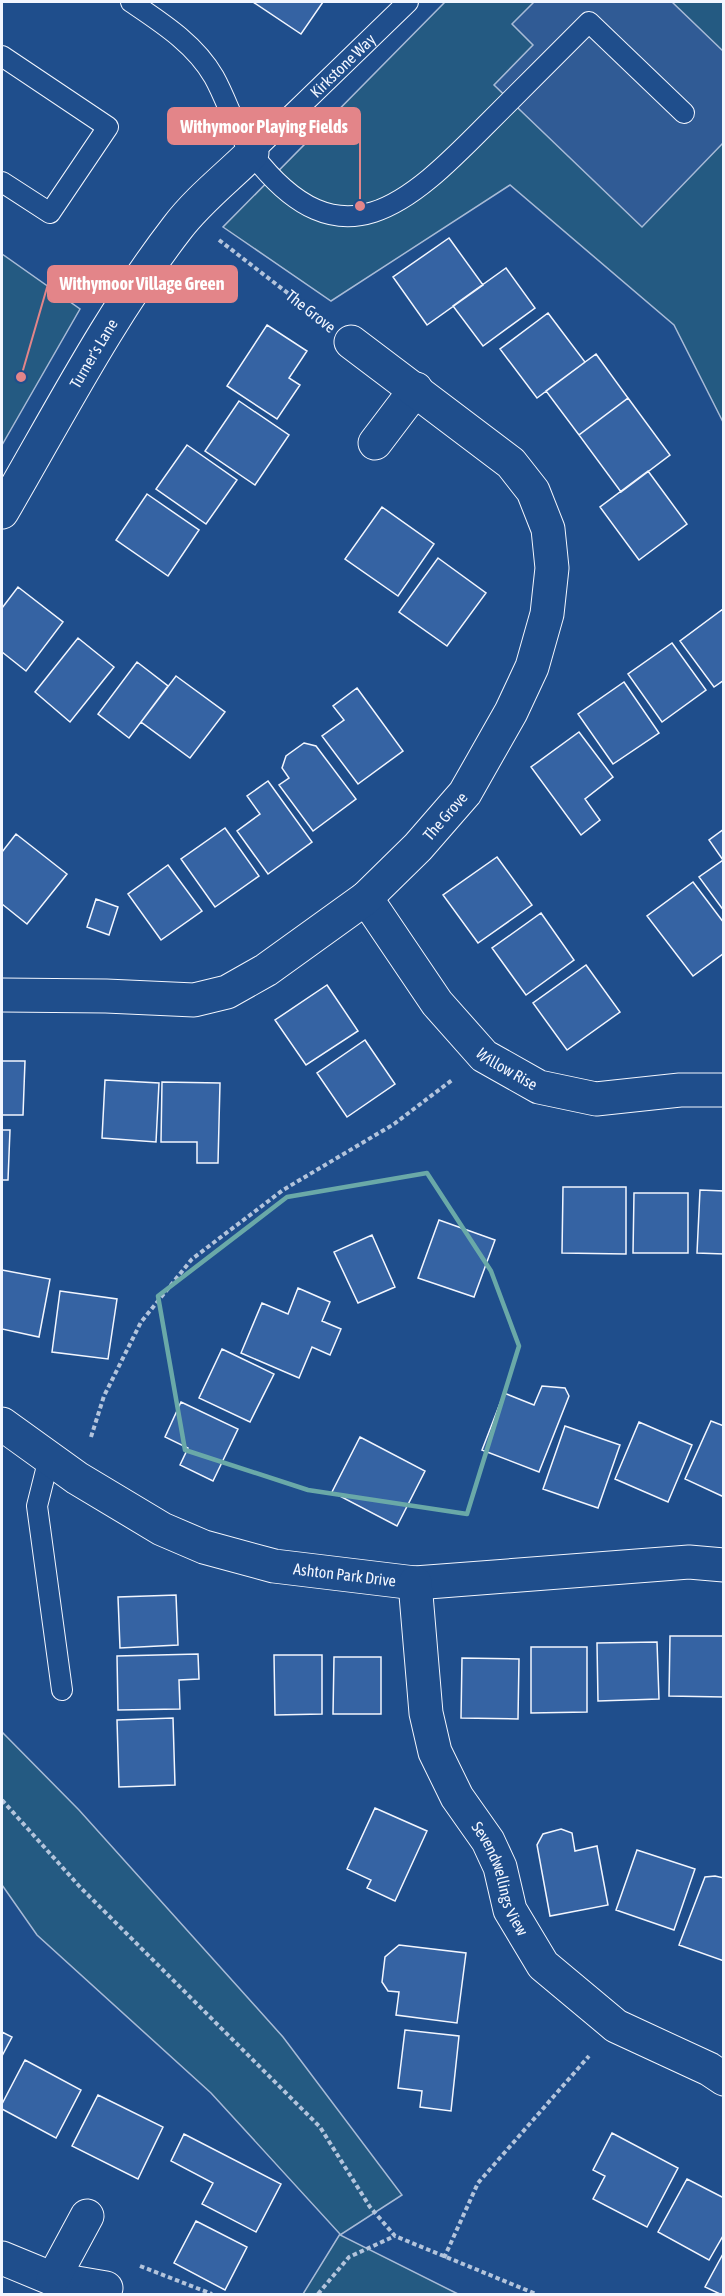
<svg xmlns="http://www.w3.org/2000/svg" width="725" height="2296" viewBox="0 0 725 2296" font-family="'Asap Condensed',sans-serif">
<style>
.green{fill:#245a82;stroke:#a8bbd7;stroke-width:1.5}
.parking{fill:#305b95;stroke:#a8bbd7;stroke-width:1.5}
.building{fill:#3563a3;stroke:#f2f6ff;stroke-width:1.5}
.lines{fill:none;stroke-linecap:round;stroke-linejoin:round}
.lane-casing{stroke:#f2f6ff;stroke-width:22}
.street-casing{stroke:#f2f6ff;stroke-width:35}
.path{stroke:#b3c4dc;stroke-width:4;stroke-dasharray:4.5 3;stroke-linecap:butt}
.lane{stroke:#1f4e8c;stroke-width:20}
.street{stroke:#1f4e8c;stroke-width:33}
.marked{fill:none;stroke:#6aa9a8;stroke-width:4.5;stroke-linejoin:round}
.labels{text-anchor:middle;stroke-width:4.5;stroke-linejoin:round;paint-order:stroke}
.street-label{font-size:16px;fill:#f2f6ff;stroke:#1f4e8c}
.leader{fill:none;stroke:#e38589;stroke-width:2}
.callout-dot{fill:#e38589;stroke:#1f4e8c;stroke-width:2}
.callout{fill:#e38589;stroke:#e38589;stroke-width:2}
.callout-label{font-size:18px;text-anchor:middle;font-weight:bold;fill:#fff}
</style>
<rect width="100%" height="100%" fill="#1f4e8c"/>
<path class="green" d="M 445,2 L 723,2 L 723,422 L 674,325 L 510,185 L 331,301 L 223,227 Z
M 2,254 L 80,309 L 2,445 Z
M 2,1732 L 79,1810 L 283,2037 L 402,2195 L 340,2235 L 458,2294 L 303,2294 L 340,2234 L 211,2093 L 37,1935 L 2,1885 Z"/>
<path class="parking" d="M 534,2 L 672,2 L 723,51 L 723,143 L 642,227 L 494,85 L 533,45 L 512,24 Z"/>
<path class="building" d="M 253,2 L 323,2 L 301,34 Z
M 449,238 L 483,285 L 427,325 L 393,277 Z
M 506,268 L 535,308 L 483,346 L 453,306 Z
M 548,313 L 585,362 L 537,398 L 500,349 Z
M 267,325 L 307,351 L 289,378 L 300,385 L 277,419 L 227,386 Z
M 596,354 L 628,398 L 579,435 L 546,391 Z
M 628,398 L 670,455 L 621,492 L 579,435 Z
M 239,401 L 289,435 L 255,485 L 205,451 Z
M 187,445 L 237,480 L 206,524 L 156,489 Z
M 648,471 L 687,524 L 639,560 L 600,507 Z
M 147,494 L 199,530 L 168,576 L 116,540 Z
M 382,507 L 434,544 L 398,596 L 345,559 Z
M 438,558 L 486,593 L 447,646 L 399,612 Z
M 18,587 L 63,622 L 26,671 L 2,652 L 2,608 Z
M 723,609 L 724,680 L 714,687 L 680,641 Z
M 78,638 L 114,667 L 70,722 L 35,692 Z
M 672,643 L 706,690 L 662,722 L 628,674 Z
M 137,662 L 168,686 L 129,738 L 98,714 Z
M 176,676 L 225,712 L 190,758 L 141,722 Z
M 624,682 L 659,733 L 613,764 L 578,714 Z
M 357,688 L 403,751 L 358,784 L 322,736 L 344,720 L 333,706 Z
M 579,732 L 613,777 L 585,799 L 600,820 L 581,835 L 531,767 Z
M 304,743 L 316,746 L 356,799 L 313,831 L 279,785 L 289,778 L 282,768 L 286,756 Z
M 268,781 L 312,842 L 268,874 L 237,831 L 260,814 L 247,796 Z
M 225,828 L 259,876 L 215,907 L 181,859 Z
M 724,829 L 724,911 L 699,877 L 723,860 L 709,840 Z
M 16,834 L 67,874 L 27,924 L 2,904 L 2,852 Z
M 497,857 L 532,905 L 478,943 L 443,895 Z
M 168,865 L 202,911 L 161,940 L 128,894 Z
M 693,882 L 724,923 L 724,953 L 693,976 L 647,916 Z
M 96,899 L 118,907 L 109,935 L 87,927 Z
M 541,913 L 574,960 L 526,995 L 492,948 Z
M 586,965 L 620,1012 L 567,1050 L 533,1003 Z
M 327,985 L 358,1031 L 306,1065 L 275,1020 Z
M 365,1040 L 395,1084 L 347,1117 L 317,1073 Z
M 2,1061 L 25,1061 L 23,1115 L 2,1115 Z
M 105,1080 L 159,1083 L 156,1142 L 102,1138 Z
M 162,1082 L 220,1083 L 218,1163 L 197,1163 L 197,1142 L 161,1142 Z
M 2,1130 L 10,1130 L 8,1180 L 2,1180 Z
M 563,1187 L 626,1187 L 626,1254 L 562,1253 Z
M 700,1190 L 724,1191 L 724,1254 L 697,1253 Z
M 634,1193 L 688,1193 L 688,1253 L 633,1253 Z
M 439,1220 L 495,1240 L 474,1297 L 418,1278 Z
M 372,1235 L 395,1287 L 358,1303 L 334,1252 Z
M 2,1270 L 50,1279 L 39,1337 L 2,1329 Z
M 298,1288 L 330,1302 L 322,1321 L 341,1329 L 330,1355 L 312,1347 L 299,1378 L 241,1353 L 262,1303 L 288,1314 Z
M 60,1291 L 117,1299 L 108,1359 L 52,1352 Z
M 222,1349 L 274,1374 L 250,1422 L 199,1398 Z
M 542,1386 L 565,1388 L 569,1396 L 539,1472 L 482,1450 L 504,1393 L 534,1405 Z
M 181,1402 L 238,1429 L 213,1481 L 180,1465 L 188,1448 L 165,1437 Z
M 711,1421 L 724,1426 L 724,1497 L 685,1479 Z
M 639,1422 L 692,1445 L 668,1502 L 615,1479 Z
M 565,1426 L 620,1445 L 598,1508 L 543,1489 Z
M 360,1437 L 425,1471 L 397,1526 L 332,1492 Z
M 176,1595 L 178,1645 L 120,1648 L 118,1597 Z
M 670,1636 L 724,1636 L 724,1697 L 669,1696 Z
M 657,1642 L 659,1699 L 598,1701 L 597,1643 Z
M 531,1647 L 587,1647 L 587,1712 L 531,1713 Z
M 198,1654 L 199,1679 L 179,1680 L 180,1709 L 118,1710 L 117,1656 Z
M 274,1655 L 322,1655 L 322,1714 L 275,1715 Z
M 334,1657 L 381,1657 L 381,1714 L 333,1714 Z
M 462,1658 L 519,1659 L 518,1719 L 461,1718 Z
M 173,1718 L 175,1785 L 119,1787 L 117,1720 Z
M 375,1808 L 427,1831 L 395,1901 L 367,1888 L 371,1880 L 347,1869 Z
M 561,1829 L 572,1833 L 575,1851 L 597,1846 L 608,1905 L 550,1916 L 537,1845 L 543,1834 Z
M 637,1850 L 695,1869 L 674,1930 L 616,1910 Z
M 715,1876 L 724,1878 L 724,1961 L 679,1945 L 705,1877 Z
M 399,1945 L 466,1953 L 457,2023 L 396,2015 L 399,1992 L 388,1991 L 382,1982 L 385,1957 Z
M 405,2030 L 459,2036 L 451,2111 L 420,2107 L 422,2091 L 398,2088 Z
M 2,2032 L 12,2037 L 2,2056 Z
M 25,2060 L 81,2090 L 56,2138 L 2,2109 L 2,2104 Z
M 98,2095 L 163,2127 L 138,2179 L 72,2146 Z
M 612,2133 L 678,2168 L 647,2227 L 593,2199 L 605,2176 L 593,2170 Z
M 184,2134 L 281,2184 L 256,2232 L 202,2204 L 213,2183 L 171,2161 Z
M 687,2179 L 724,2198 L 724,2234 L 709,2260 L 658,2232 Z
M 196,2221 L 247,2247 L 225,2290 L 174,2263 Z
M 724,2252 L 724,2294 L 720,2294 L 705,2287 Z"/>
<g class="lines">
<defs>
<g id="lane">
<path d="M 131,2 C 162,23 195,44 214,77 C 228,102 236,133 253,155 C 341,269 409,203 486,125 C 520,91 555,56 589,22 L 684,113"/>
<path d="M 2,56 L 108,127 L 50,213 L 2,182"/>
<path id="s1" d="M 252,153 L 408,2"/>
<path d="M 49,1458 L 37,1506 L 62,1690"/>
</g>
<g id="street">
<path d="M 375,443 L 416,389"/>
<path id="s2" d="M 2,512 C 58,416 109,316 177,228 C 198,200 228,177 252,153"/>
<path id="s3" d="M 366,898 L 437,1003 L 484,1056 L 539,1087 L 596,1099 L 680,1090 L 724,1090"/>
<path id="s4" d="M 2,995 L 106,996 L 194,1000 L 227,992 L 266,970 L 366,898 L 418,847 L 465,793 L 511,712 L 532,667 L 547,614 L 552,568 L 548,529 L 533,491 L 511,463 L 351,342"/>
<path id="s5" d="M 2,1424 L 77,1478 L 162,1529 L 204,1547 L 274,1566 L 415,1583 L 689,1562 L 724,1565"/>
<path id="s6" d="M 415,1583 L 426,1713 L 435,1752 L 457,1797 L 488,1841 L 500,1867 L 510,1910 L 543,1965 L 616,2026 L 709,2069 L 724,2079"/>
<path d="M 2,2258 L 53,2279 L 106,2288"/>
<path d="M 53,2279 L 87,2216"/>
</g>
</defs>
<use href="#lane" class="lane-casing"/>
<use href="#street" class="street-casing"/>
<path class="path" d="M 219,240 L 320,318
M 91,1437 L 104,1396 L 141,1322 L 192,1259 L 283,1190 L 394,1124 L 452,1080
M 2,1800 L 80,1887 L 320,2127 L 370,2207 L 395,2236 L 536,2294
M 444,2258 L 478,2183 L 589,2056
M 140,2266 L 212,2294
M 318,2294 L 349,2257 L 395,2236"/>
<use href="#lane" class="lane"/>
<use href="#street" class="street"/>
</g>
<path class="marked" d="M 427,1173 L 491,1271 L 519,1346 L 467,1514 L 308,1490 L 185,1450 L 158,1296 L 287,1197 Z"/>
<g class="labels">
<g class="street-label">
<text dy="6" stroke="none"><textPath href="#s1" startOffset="126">Kirkstone Way</textPath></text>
<text transform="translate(311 311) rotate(38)" y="6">The Grove</text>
<text dy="6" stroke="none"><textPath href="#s2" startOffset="183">Turner's Lane</textPath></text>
<text dy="6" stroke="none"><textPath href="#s4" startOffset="508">The Grove</textPath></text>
<text dy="6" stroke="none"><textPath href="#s3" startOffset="224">Willow Rise</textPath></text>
<text dy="6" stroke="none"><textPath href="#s5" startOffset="381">Ashton Park Drive</textPath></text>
<text dy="6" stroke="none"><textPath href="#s6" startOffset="314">Sevendwellings View</textPath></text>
</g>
</g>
<path class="leader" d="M360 206L360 126M21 377L48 284"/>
<g class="callout-dot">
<circle cx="360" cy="206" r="6"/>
<circle cx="21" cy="377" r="6"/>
</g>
<g class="callout">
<rect x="168" y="108" width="192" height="36" rx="6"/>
<rect x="48" y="266" width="189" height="36" rx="6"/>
</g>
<g class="callout-label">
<text x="264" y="133">Withymoor Playing Fields</text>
<text x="142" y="290">Withymoor Village Green</text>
</g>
<rect width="725" height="2296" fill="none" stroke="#f2f6ff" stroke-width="6"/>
</svg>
